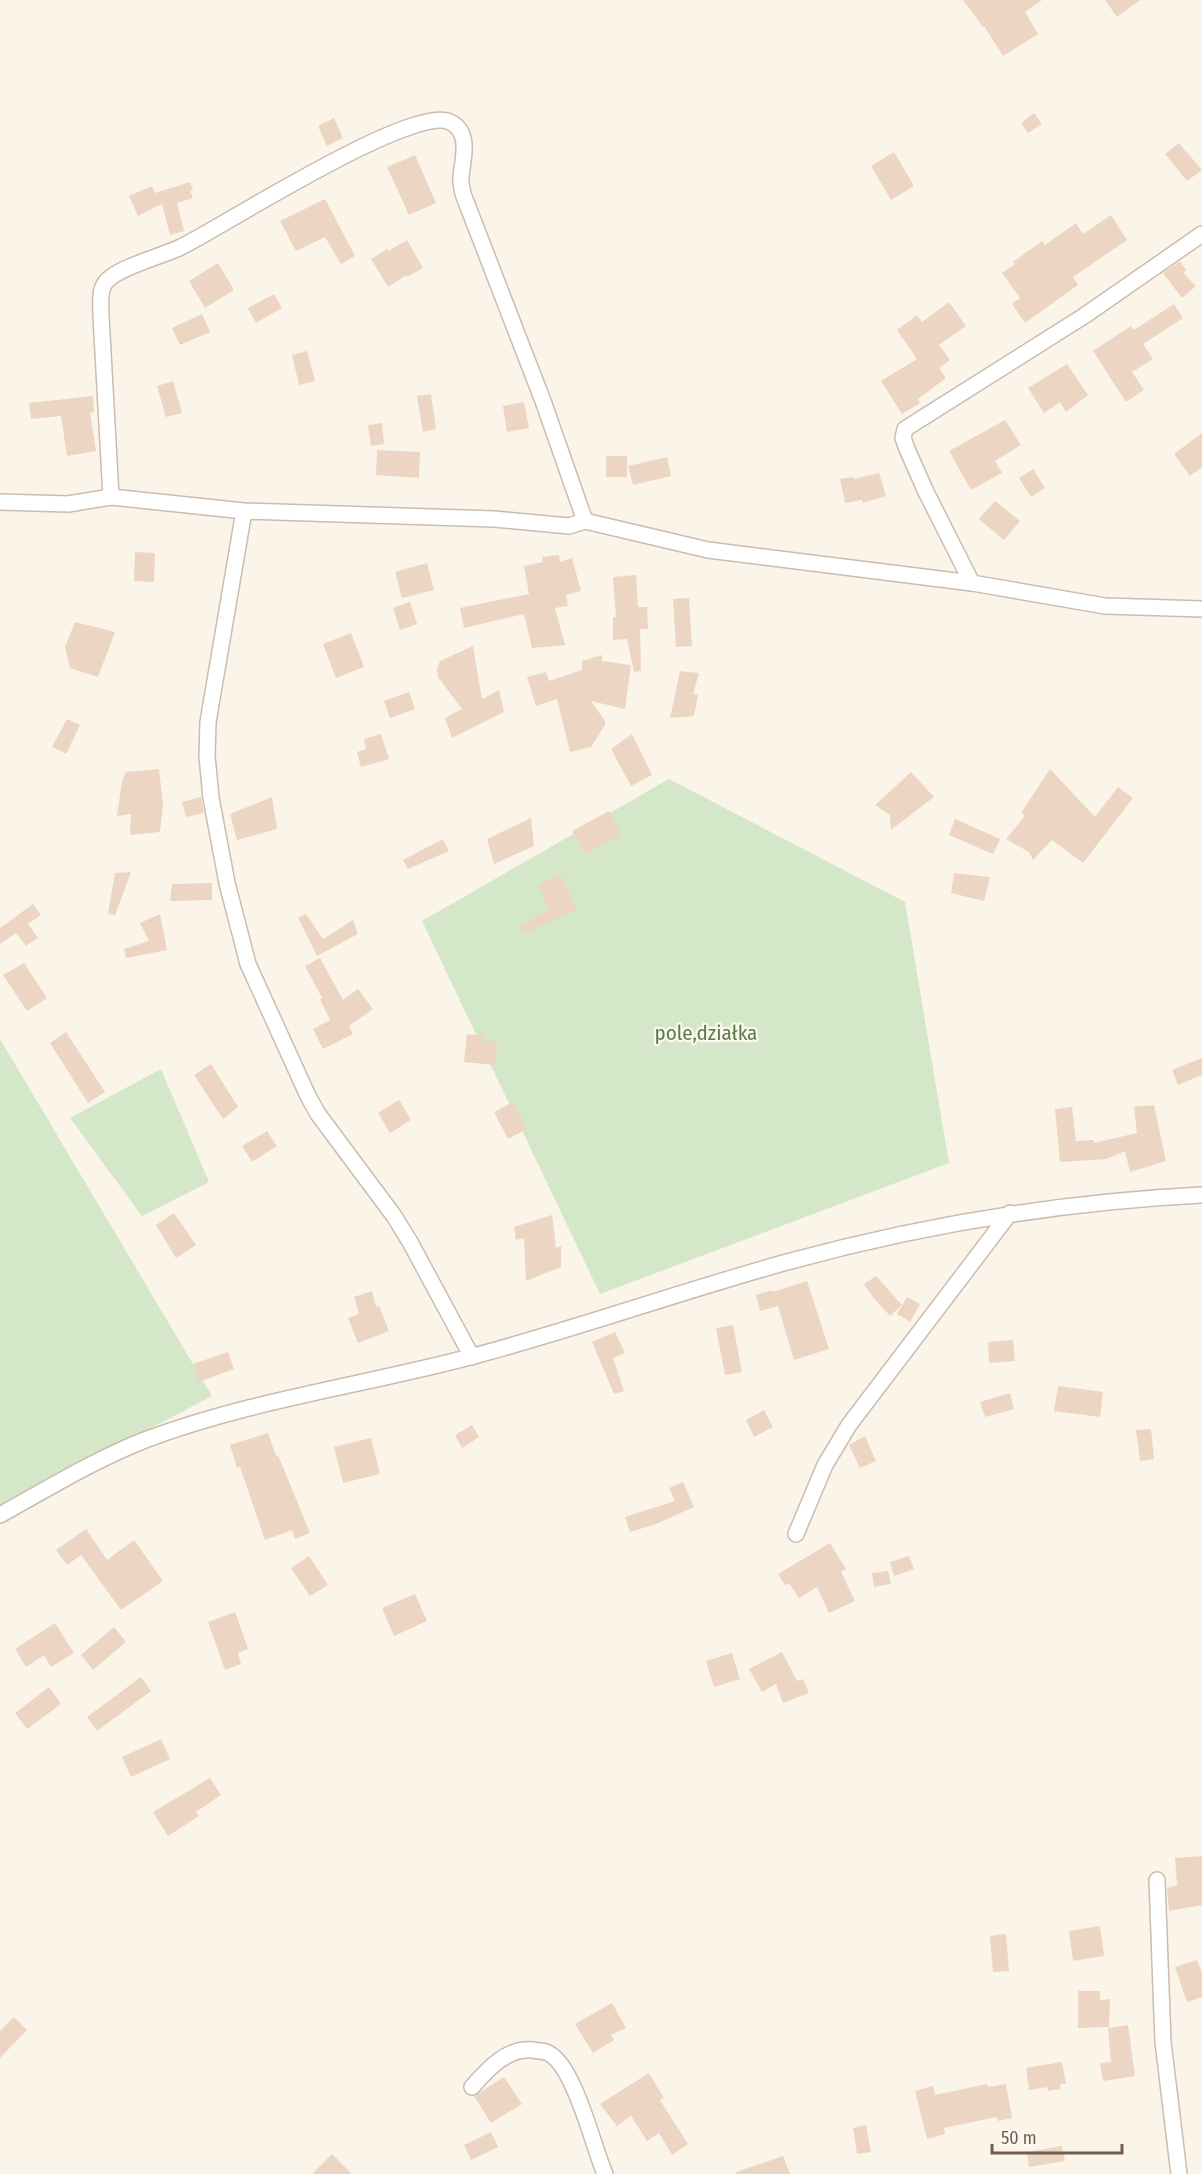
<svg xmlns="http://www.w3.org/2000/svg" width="1202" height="2174" viewBox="0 0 1202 2174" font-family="'Fira Sans Condensed',sans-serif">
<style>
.green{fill:#d4e7c8}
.building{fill:#edd5c3}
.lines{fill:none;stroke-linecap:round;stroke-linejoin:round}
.minor-casing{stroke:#ccbcb0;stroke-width:18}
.minor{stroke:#fff;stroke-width:15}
.labels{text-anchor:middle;stroke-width:4.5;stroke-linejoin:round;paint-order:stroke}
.park-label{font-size:21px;fill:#587c4b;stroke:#fdf8ef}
</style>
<rect width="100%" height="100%" fill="#fbf4e9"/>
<path class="green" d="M 669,779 L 905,902 L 949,1163 L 600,1294 L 422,921 Z
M 0,1039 L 212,1396 L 0,1508 Z
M 161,1069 L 209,1182 L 142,1216 L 70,1118 Z"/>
<path class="building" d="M 963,0 L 1042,0 L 1025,12 L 1038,34 L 1003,56 L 984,26 L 983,27 Z
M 1105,0 L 1140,0 L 1117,17 Z
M 1034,113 L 1042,124 L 1028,133 L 1021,123 Z
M 334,118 L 343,138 L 327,146 L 318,126 Z
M 1179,143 L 1202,170 L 1187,181 L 1165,154 Z
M 894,152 L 914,186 L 891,200 L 871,166 Z
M 415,155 L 436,203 L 409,215 L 387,167 Z
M 190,182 L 193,190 L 190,191 L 193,198 L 177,203 L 184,231 L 170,235 L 162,204 L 138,216 L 129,196 L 152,186 L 155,193 Z
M 325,199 L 355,256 L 341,264 L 325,237 L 296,251 L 280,221 Z
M 1111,215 L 1127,240 L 1073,277 L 1078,285 L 1025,323 L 1012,304 L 1020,298 L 1002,273 L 1015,264 L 1013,262 L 1042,241 L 1045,245 L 1076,223 L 1083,234 Z
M 407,240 L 423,268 L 407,277 L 406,275 L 388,287 L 371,259 L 387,249 L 388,251 Z
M 1180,261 L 1186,270 L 1183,273 L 1196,286 L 1182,298 L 1163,273 Z
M 218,263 L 234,290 L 205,308 L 189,281 Z
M 274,294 L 282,308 L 256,323 L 248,308 Z
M 949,302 L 966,326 L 939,345 L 950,360 L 939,368 L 946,378 L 918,399 L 920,403 L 902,414 L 881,381 L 917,359 L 897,330 L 917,315 L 922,322 Z
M 1174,304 L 1183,318 L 1143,344 L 1153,359 L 1132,372 L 1144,390 L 1126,402 L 1093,351 L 1131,326 L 1134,330 Z
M 202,314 L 210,332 L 180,345 L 172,328 Z
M 307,351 L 315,381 L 299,385 L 292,355 Z
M 1067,364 L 1088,395 L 1066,412 L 1060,402 L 1044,413 L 1028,388 Z
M 173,381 L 182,413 L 166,417 L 157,386 Z
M 431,394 L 436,429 L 423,432 L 417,396 Z
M 93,396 L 94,412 L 90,413 L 96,451 L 67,456 L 61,416 L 31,419 L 29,403 Z
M 524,402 L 529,428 L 507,432 L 503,406 Z
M 1005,420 L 1021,445 L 995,461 L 1002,473 L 971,490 L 949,451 Z
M 382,423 L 384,444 L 371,446 L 368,425 Z
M 1202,433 L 1202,467 L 1190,476 L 1174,454 Z
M 377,450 L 420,452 L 419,478 L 376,475 Z
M 606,456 L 627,456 L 627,477 L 606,477 Z
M 667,457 L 671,476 L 633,485 L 628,466 Z
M 1033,469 L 1045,488 L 1031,497 L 1019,478 Z
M 879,473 L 886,496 L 863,503 L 862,500 L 845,503 L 840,479 L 853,477 L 854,479 Z
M 995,501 L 1020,521 L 1004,540 L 979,519 Z
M 135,552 L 155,553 L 154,582 L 134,581 Z
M 559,555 L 560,562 L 572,558 L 581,591 L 566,595 L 568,606 L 555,608 L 565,645 L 532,648 L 524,614 L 464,628 L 460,608 L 529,594 L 524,566 L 543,562 L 542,557 Z
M 427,563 L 434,590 L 402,598 L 395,572 Z
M 636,575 L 638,607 L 647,607 L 648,629 L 640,629 L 641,671 L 634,672 L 627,639 L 613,640 L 613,617 L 616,617 L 613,577 Z
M 689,598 L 692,646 L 676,647 L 673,599 Z
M 410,602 L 417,624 L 400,630 L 393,608 Z
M 75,622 L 115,632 L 98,677 L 70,668 L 65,647 Z
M 351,633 L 364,667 L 336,678 L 323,644 Z
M 473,646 L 482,699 L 499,690 L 504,712 L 452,738 L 445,718 L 462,709 L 438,677 L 437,669 L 440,661 Z
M 602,655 L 602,661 L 631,665 L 625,709 L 591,701 L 605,721 L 605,725 L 591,747 L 570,752 L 557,699 L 536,706 L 527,677 L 546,672 L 549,681 L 582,670 L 582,661 Z
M 680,671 L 699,673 L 693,694 L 698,695 L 694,716 L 670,718 Z
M 409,692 L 415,709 L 390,718 L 384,701 Z
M 67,719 L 80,725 L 66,754 L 52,747 Z
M 381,734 L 389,759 L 361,767 L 357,752 L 366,749 L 364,739 Z
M 632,734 L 652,775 L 631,786 L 611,749 Z
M 159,769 L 163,804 L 160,832 L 130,835 L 131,814 L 117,816 L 122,781 L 126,772 Z
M 1050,769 L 1095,817 L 1118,787 L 1133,798 L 1083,863 L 1052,840 L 1033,860 L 1029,852 L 1006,839 L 1025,816 L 1021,813 Z
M 911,772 L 934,797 L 891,830 L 890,815 L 875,805 Z
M 201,797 L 204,813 L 186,817 L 182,802 Z
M 272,797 L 277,829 L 237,840 L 230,814 Z
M 609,811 L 621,835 L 585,854 L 572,831 Z
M 531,818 L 534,846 L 494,864 L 487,839 Z
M 955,819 L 1000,839 L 993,854 L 949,835 Z
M 443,839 L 449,851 L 408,869 L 403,860 Z
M 131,872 L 115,915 L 108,914 L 115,873 Z
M 954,873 L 990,877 L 984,901 L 951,893 Z
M 560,875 L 577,909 L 523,934 L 519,927 L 549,908 L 538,885 Z
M 212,883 L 212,900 L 170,901 L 172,884 Z
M 33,904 L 41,915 L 28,924 L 38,938 L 26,946 L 16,933 L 0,944 L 0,928 Z
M 160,914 L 167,950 L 126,958 L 124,949 L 149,941 L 140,923 Z
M 306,914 L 323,939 L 353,920 L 358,934 L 317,956 L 298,918 Z
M 320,958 L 343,1000 L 358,989 L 373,1009 L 349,1026 L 353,1034 L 323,1049 L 313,1029 L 330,1020 L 320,999 L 322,998 L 305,966 Z
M 24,963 L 47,998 L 27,1011 L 3,975 Z
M 66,1032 L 105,1092 L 88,1103 L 50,1043 Z
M 467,1034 L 484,1036 L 483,1040 L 497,1042 L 495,1065 L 464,1062 Z
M 1202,1058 L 1202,1075 L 1178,1085 L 1172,1070 Z
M 211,1064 L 238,1107 L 223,1119 L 194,1075 Z
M 399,1100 L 411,1120 L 390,1133 L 378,1113 Z
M 513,1102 L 527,1129 L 508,1139 L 494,1112 Z
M 1154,1105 L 1166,1161 L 1130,1172 L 1125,1151 L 1107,1159 L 1060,1162 L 1055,1109 L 1072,1107 L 1076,1141 L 1094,1140 L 1094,1143 L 1137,1133 L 1134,1107 Z
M 267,1131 L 277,1146 L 252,1162 L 242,1146 Z
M 174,1213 L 196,1245 L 176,1258 L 156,1225 Z
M 552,1215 L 556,1248 L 561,1246 L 561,1267 L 526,1281 L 524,1238 L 516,1240 L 514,1227 Z
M 876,1276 L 902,1305 L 890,1316 L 872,1296 L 864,1284 Z
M 807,1281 L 829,1349 L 794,1360 L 778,1306 L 760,1311 L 756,1295 L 772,1290 L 773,1292 Z
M 372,1291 L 376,1307 L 379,1306 L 389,1331 L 358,1343 L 348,1318 L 359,1314 L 354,1297 Z
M 907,1297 L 920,1304 L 910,1322 L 897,1314 Z
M 733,1325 L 742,1372 L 725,1375 L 716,1328 Z
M 615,1332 L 625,1353 L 613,1358 L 624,1391 L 614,1394 L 592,1342 Z
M 1013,1340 L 1015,1361 L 989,1363 L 988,1342 Z
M 228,1352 L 234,1369 L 199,1382 L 193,1364 Z
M 1058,1386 L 1103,1392 L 1100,1417 L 1054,1411 Z
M 1010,1393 L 1014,1409 L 985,1417 L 980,1402 Z
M 764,1410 L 773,1427 L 754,1437 L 746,1420 Z
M 472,1425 L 479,1437 L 462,1448 L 455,1435 Z
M 1151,1429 L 1154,1459 L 1140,1461 L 1136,1430 Z
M 268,1433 L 276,1456 L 278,1455 L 310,1533 L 295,1539 L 292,1530 L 265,1540 L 240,1467 L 237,1468 L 230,1445 Z
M 865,1436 L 876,1461 L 860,1468 L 849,1445 Z
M 371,1438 L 380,1474 L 343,1483 L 334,1447 Z
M 683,1482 L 694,1507 L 656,1524 L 630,1532 L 625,1517 L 675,1501 L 669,1488 Z
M 86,1529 L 107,1560 L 134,1540 L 163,1581 L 121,1610 L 81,1555 L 67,1565 L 56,1550 Z
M 830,1543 L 846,1569 L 841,1572 L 855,1601 L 829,1613 L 817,1587 L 799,1598 L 789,1583 L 785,1585 L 778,1574 Z
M 309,1556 L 328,1585 L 310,1596 L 291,1568 Z
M 909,1556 L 914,1569 L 894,1576 L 890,1562 Z
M 888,1571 L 891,1584 L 874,1587 L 872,1573 Z
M 415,1594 L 427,1621 L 394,1636 L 382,1608 Z
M 235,1612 L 248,1649 L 238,1653 L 241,1664 L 225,1670 L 208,1622 Z
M 55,1623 L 74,1653 L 51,1667 L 44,1655 L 26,1667 L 15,1649 Z
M 114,1627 L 126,1642 L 93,1670 L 81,1655 Z
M 782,1652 L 797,1681 L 803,1679 L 809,1693 L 783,1703 L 776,1684 L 762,1692 L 749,1669 Z
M 732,1653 L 740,1679 L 714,1687 L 706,1661 Z
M 141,1677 L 151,1691 L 97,1731 L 87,1717 Z
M 49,1687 L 61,1704 L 27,1729 L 15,1713 Z
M 161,1739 L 170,1759 L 131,1777 L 122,1757 Z
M 210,1778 L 221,1795 L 196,1812 L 199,1816 L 168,1836 L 153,1812 Z
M 1202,1856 L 1202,1905 L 1169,1911 L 1167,1888 L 1177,1885 L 1175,1858 Z
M 1100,1926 L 1104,1956 L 1073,1961 L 1069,1931 Z
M 1006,1934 L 1009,1971 L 993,1972 L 990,1936 Z
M 1197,1960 L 1202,1973 L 1202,1997 L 1187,2002 L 1175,1967 Z
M 1078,1991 L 1100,1991 L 1100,2000 L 1110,1999 L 1109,2027 L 1078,2028 Z
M 612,2003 L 626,2028 L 611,2035 L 614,2040 L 593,2053 L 575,2024 Z
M 14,2017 L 27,2030 L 0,2058 L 0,2031 Z
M 1128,2025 L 1135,2076 L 1103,2081 L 1100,2063 L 1111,2062 L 1108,2028 Z
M 1062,2062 L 1066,2084 L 1060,2084 L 1061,2089 L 1048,2091 L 1047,2087 L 1029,2090 L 1026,2068 Z
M 649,2073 L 664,2098 L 660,2100 L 688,2144 L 672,2155 L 659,2133 L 647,2141 L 631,2116 L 617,2126 L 600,2104 Z
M 504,2077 L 522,2104 L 491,2123 L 474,2096 Z
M 987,2084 L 988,2087 L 1006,2084 L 1012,2118 L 998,2121 L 997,2117 L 944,2128 L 945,2134 L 927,2139 L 915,2091 L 933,2086 L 935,2095 Z
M 866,2125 L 871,2152 L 857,2154 L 853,2128 Z
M 491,2132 L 498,2147 L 471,2160 L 464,2145 Z
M 1062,2146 L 1065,2161 L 1029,2167 L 1027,2152 Z
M 332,2154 L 352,2174 L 312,2174 Z
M 783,2156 L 790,2174 L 736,2174 L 736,2172 Z"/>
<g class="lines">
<defs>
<path id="minor" d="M 111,497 L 101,316 C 101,303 98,286 110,278 C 124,266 162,256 181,247 C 223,226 413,104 450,122 C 471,132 463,158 461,176 C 460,182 462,188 463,194 L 543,401 L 585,521
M 0,502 L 68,504 L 111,497 L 244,511 L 494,519 L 569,526 L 585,521 L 708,550 L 972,583 L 1105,606 L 1202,609
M 244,511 L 208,722 L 207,756 L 211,798 L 227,883 L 248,964 L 308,1096 L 318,1114 L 394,1216 L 410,1242 L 472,1357
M 972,583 L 926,492 L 907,449 L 903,438 L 905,429 L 1084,316 L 1202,234
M 0,1515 C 47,1489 94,1460 145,1440 C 251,1400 365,1385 474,1356 C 579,1328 682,1291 787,1262 C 922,1225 1062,1202 1202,1195
M 796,1534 L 825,1465 L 849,1425 L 1010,1213
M 1157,1880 L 1163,2042 L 1179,2174
M 472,2087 C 487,2070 507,2047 533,2050 C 537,2051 542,2051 546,2052 C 574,2062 593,2147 605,2174"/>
</defs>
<use href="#minor" class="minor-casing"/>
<use href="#minor" class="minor"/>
</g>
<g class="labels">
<g class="park-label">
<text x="706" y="1040">pole,działka</text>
</g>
</g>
<path d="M992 2144v9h130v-9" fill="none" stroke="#735c4f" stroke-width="3"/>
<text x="1001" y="2144" font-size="18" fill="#735c4f" stroke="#fdf8ef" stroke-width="4.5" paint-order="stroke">50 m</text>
</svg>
